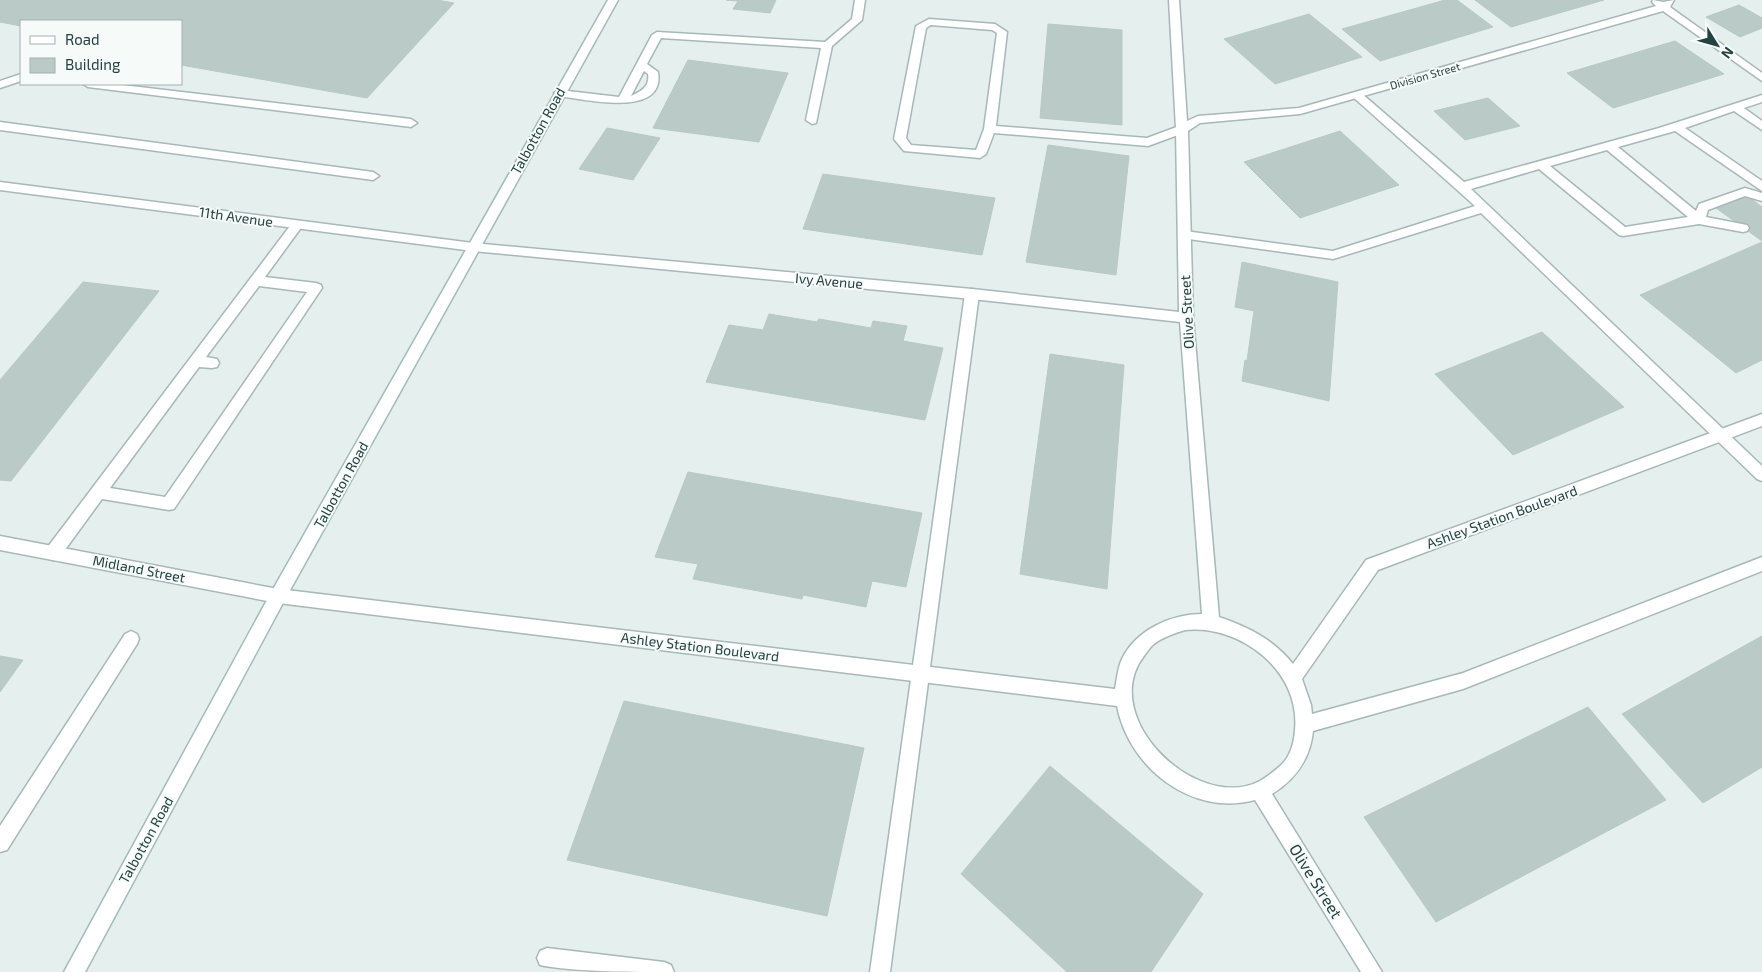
<svg xmlns="http://www.w3.org/2000/svg" width="1762" height="972" viewBox="0 0 1762 972" font-family="'Exo 2',sans-serif">
<style>
.building{fill:#bacac7;stroke:#b7c9c5}
.lines{fill:none;stroke-linecap:round;stroke-linejoin:round}
.lane-casing{stroke:#a7b8b6;stroke-width:3}
.street-casing{stroke:#a7b8b6;stroke-width:3}
.secondary-casing{stroke:#a3bbb9;stroke-width:3}
.lane{fill:#fff;fill-rule:evenodd}
.street{fill:#fff;fill-rule:evenodd}
.secondary{fill:#fff;fill-rule:evenodd}
.labels{text-anchor:middle;stroke-width:4;stroke-linejoin:round;paint-order:stroke}
.far-street-label{font-size:11px;fill:#234241;stroke:#f6fbfa}
.street-label{font-size:14px;fill:#234241;stroke:#f6fbfa}
.near-street-label{font-size:16px;fill:#234241;stroke:#f6fbfa}
</style>
<rect width="100%" height="100%" fill="#e5efed"/>
<path class="building" d="M 0,0 L 437,0 L 454,3 L 367,98 L 181,65 L 181,21 L 21,21 L 21,26 L 0,22 Z
M 726,0 L 776,0 L 770,13 L 733,9 L 738,1 Z
M 1445,0 L 1457,0 L 1493,27 L 1380,61 L 1342,29 Z
M 1475,0 L 1604,0 L 1511,27 Z
M 1739,5 L 1762,18 L 1762,28 L 1740,37 L 1706,17 Z
M 1309,14 L 1362,57 L 1275,84 L 1224,39 Z
M 1048,24 L 1122,30 L 1122,125 L 1040,118 Z
M 1675,41 L 1724,74 L 1613,108 L 1567,73 Z
M 688,60 L 788,73 L 759,142 L 653,128 Z
M 1488,98 L 1520,126 L 1465,140 L 1434,111 Z
M 607,128 L 660,138 L 633,180 L 579,169 Z
M 1340,131 L 1399,185 L 1300,218 L 1244,162 Z
M 1048,145 L 1129,156 L 1116,275 L 1026,262 Z
M 823,174 L 995,198 L 982,255 L 803,229 Z
M 1746,195 L 1762,207 L 1762,241 L 1716,208 Z
M 1762,242 L 1762,360 L 1736,373 L 1640,295 Z
M 1242,262 L 1338,282 L 1329,401 L 1242,381 L 1245,360 L 1247,361 L 1254,311 L 1235,307 Z
M 83,282 L 159,291 L 11,481 L 0,480 L 0,380 Z
M 769,314 L 817,322 L 819,319 L 871,328 L 873,321 L 907,326 L 903,341 L 943,348 L 925,420 L 706,382 L 729,325 L 763,330 Z
M 1542,332 L 1624,407 L 1513,455 L 1435,374 Z
M 1050,354 L 1124,365 L 1107,589 L 1020,574 Z
M 688,472 L 922,513 L 906,587 L 872,581 L 866,607 L 803,595 L 802,599 L 693,579 L 698,564 L 655,557 Z
M 1762,636 L 1762,767 L 1703,803 L 1622,714 Z
M 0,656 L 23,660 L 0,692 Z
M 624,701 L 864,748 L 827,916 L 567,860 Z
M 1588,707 L 1666,800 L 1436,922 L 1364,817 Z
M 1050,766 L 1203,894 L 1151,972 L 1067,972 L 961,874 Z"/>
<g class="lines">
<defs>
<path id="lane" d="M 855,0 L 865,0 L 862,20 L 832,46 L 816,123 L 812,124 L 806,120 L 821,48 L 661,38 L 647,64 L 658,72 C 666,119 583,99 559,96 L 554,93 L 559,90 L 619,97 L 652,35 L 657,32 L 825,42 L 852,19 ZM 644,71 L 648,74 C 650,86 642,91 631,96 Z
M 929,19 L 995,24 L 1007,32 L 996,126 L 1147,138 L 1182,125 L 1188,129 L 1186,132 L 1148,146 L 994,133 L 986,154 L 980,158 L 904,151 L 894,139 L 916,26 ZM 931,25 L 992,30 L 997,33 L 984,129 L 976,150 L 911,145 L 906,138 L 926,28 Z
M 21,74 L 21,81 L 0,88 L 0,81 Z
M 83,84 L 114,84 L 411,119 L 417,123 L 411,127 L 88,87 Z
M 1357,92 L 1361,93 L 1464,182 L 1659,128 L 1762,95 L 1762,102 L 1744,108 L 1762,121 L 1762,130 L 1734,111 L 1685,128 L 1762,181 L 1762,191 L 1675,131 L 1618,147 L 1696,211 L 1699,204 L 1745,188 L 1762,193 L 1762,201 L 1745,196 L 1708,210 L 1706,217 L 1747,225 L 1749,228 L 1747,231 L 1743,232 L 1699,224 L 1623,236 L 1619,235 L 1539,169 L 1471,189 L 1762,466 L 1762,481 L 1757,479 L 1481,213 L 1333,259 L 1181,238 L 1179,235 L 1185,231 L 1333,251 L 1475,206 L 1353,97 L 1351,95 ZM 1607,150 L 1688,217 L 1625,227 L 1550,166 Z
M 0,122 L 373,172 L 379,176 L 373,180 L 0,130 Z
M 297,221 L 303,225 L 265,277 L 316,283 L 321,285 L 322,288 L 174,509 L 169,510 L 102,499 L 59,558 L 53,560 L 47,558 L 45,553 L 47,548 L 293,222 ZM 259,286 L 307,292 L 165,497 L 110,488 L 199,367 L 212,368 L 217,367 L 219,363 L 217,359 L 206,357 Z
M 972,289 L 977,291 L 979,294 L 890,972 L 870,972 L 965,294 L 967,291 Z
M 131,631 L 137,634 L 139,639 L 137,644 L 7,850 L 0,852 L 0,826 L 125,634 Z
M 547,948 L 664,962 L 671,965 L 674,972 C 639,972 571,972 540,965 L 537,958 L 540,951 Z"/>
<path id="street" d="M 1169,0 L 1179,0 L 1187,121 L 1198,116 L 1299,108 L 1656,6 L 1652,2 L 1653,0 L 1663,2 L 1674,0 L 1670,7 L 1762,73 L 1762,81 L 1663,11 L 1300,114 L 1200,123 L 1188,131 L 1193,318 L 1219,617 C 1248,627 1273,639 1293,664 L 1366,560 L 1762,414 L 1762,426 L 1378,570 L 1302,679 L 1311,705 L 1312,714 L 1463,673 L 1762,557 L 1762,571 L 1463,689 L 1313,731 C 1310,759 1296,779 1272,794 L 1382,972 L 1361,972 L 1255,800 C 1192,817 1129,768 1117,706 L 278,603 L 0,550 L 0,536 L 278,589 L 1115,689 C 1117,679 1118,667 1122,659 C 1136,630 1171,614 1202,614 L 1180,322 L 972,299 L 473,251 L 0,190 L 0,182 L 473,243 L 972,289 L 1179,312 L 1176,129 ZM 1185,630 C 1240,624 1301,671 1295,730 C 1294,744 1290,758 1279,767 C 1273,772 1267,777 1260,781 C 1196,814 1097,716 1144,656 C 1147,652 1150,647 1154,644 C 1161,638 1175,633 1185,630 Z"/>
<path id="secondary" d="M 608,0 L 618,0 L 284,601 L 85,972 L 64,972 L 272,591 Z"/>
</defs>
<use href="#lane" class="lane-casing"/>
<use href="#street" class="street-casing"/>
<use href="#secondary" class="secondary-casing"/>
<use href="#lane" class="lane"/>
<use href="#street" class="street"/>
<use href="#secondary" class="secondary"/>
</g>
<g class="labels">
<g class="far-street-label">
<text transform="translate(1425 76) rotate(-16)" y="4">Division Street</text>
</g>
<g class="street-label">
<text transform="translate(538 131) rotate(-61)" y="5">Talbotton Road</text>
<text transform="translate(236 217) rotate(8)" y="5">11th Avenue</text>
<text transform="translate(829 281) rotate(5)" y="5">Ivy Avenue</text>
<text transform="translate(1187 312) rotate(-93)" y="5">Olive Street</text>
<text transform="translate(341 485) rotate(-61)" y="5">Talbotton Road</text>
<text transform="translate(1502 517) rotate(-20)" y="5">Ashley Station Boulevard</text>
<text transform="translate(139 569) rotate(11)" y="5">Midland Street</text>
<text transform="translate(700 647) rotate(7)" y="5">Ashley Station Boulevard</text>
<text transform="translate(146 840) rotate(-61)" y="5">Talbotton Road</text>
</g>
<g class="near-street-label">
<text transform="translate(1316 881) rotate(58)" y="6">Olive Street</text>
</g>
</g>
<rect x="20" y="20" width="162" height="65" fill="#f6fbfa" stroke="#a2b1b0"/>
<rect x="30" y="36" width="25" height="8" fill="#ffffff" stroke="#a2b1b0"/>
<text x="65" y="45" font-size="15" fill="#234241">Road</text>
<rect x="30" y="58" width="25" height="15" fill="#bacac7" stroke="#a2b1b0"/>
<text x="65" y="70" font-size="15" fill="#234241">Building</text>
<g transform="translate(1717 45) rotate(127)" stroke="#f6fbfa" stroke-width="4" paint-order="stroke">
<path d="M0-4L9 19L0 12L-9 19Z" fill="#234241"/>
<text y="-8" font-size="14" font-weight="bold" text-anchor="middle" fill="#234241">N</text>
</g>
</svg>
